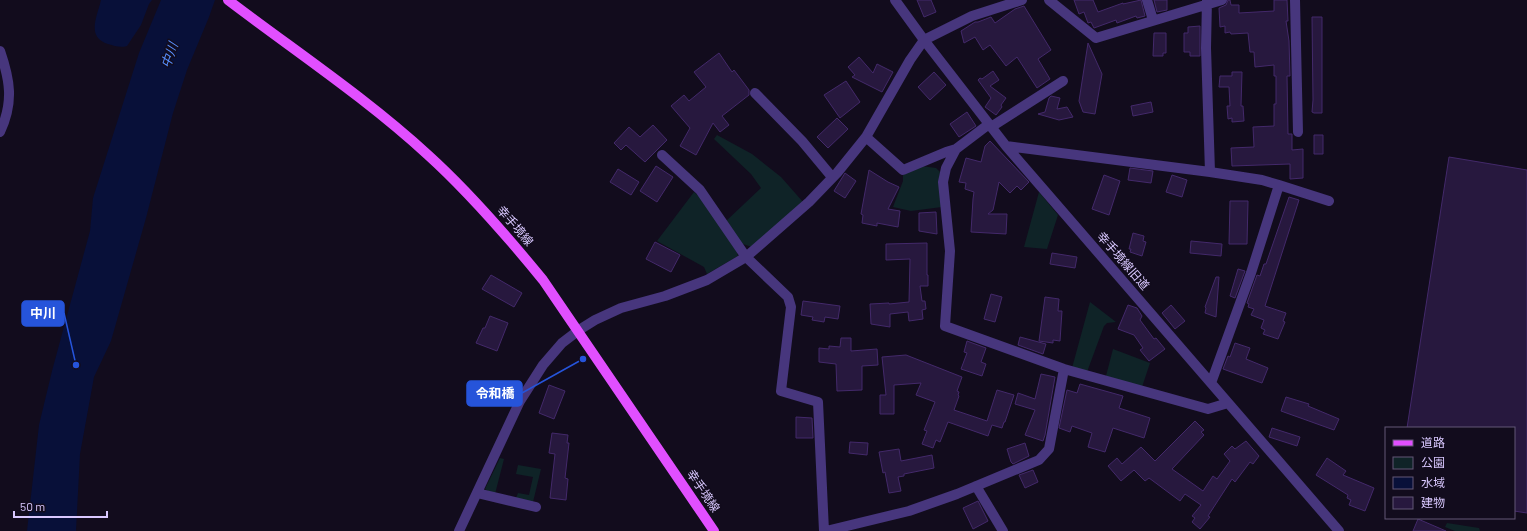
<svg xmlns="http://www.w3.org/2000/svg" width="1527" height="531" viewBox="0 0 1527 531" font-family="Barlow,'Noto Sans JP',sans-serif">
<style>
.green{fill:#0f2327}
.water{fill:#081039}
.building{fill:#27183e;stroke:#43296a}
.lines{fill:none;stroke-linecap:round;stroke-linejoin:round}
.minor{stroke:#47367d;stroke-width:10}
.major{stroke:#e14fff;stroke-width:10}
.labels{text-anchor:middle;stroke-width:3;stroke-linejoin:round;paint-order:stroke}
.street-label{font-size:12px;fill:#d9c8ff;stroke:#120c1d}
.water-label{font-size:13px;font-style:italic;fill:#568eff;stroke:#120c1d}
.leader{fill:none;stroke:#2654da;stroke-width:1.5}
.callout-dot{fill:#2654da;stroke:#120c1d;stroke-width:1.5}
.callout{fill:#2654da;stroke:#2654da;stroke-width:1.5}
.callout-label{font-size:13px;text-anchor:middle;font-weight:bold;fill:#fff}
</style>
<rect width="100%" height="100%" fill="#120c1d"/>
<path class="green" d="M 717,135 L 752,154 L 781,177 L 803,202 L 752,247 L 740,243 L 725,222 L 761,188 L 751,174 L 714,139 Z
M 921,166 L 936,168 L 940,172 L 939,184 L 942,207 L 911,211 L 893,207 L 903,181 L 903,175 Z
M 694,192 L 701,198 L 737,252 L 738,256 L 707,274 L 704,267 L 657,241 Z
M 1039,192 L 1058,215 L 1047,249 L 1024,247 Z
M 1090,302 L 1116,322 L 1107,323 L 1104,326 L 1087,372 L 1072,368 Z
M 1113,349 L 1150,363 L 1142,387 L 1106,376 Z
M 500,458 L 504,459 L 495,494 L 491,493 L 485,489 Z
M 518,465 L 541,469 L 533,502 L 516,498 L 518,493 L 529,495 L 533,477 L 516,474 Z
M 1447,523 L 1479,528 L 1480,531 L 1455,531 L 1445,527 Z"/>
<path class="water" d="M 101,0 L 152,0 L 149,4 L 141,25 L 127,46 C 120,48 115,46 108,44 C 86,37 97,17 101,0 Z
M 161,0 L 215,0 L 209,17 L 187,70 L 173,113 L 146,218 L 111,341 L 94,377 L 80,454 L 76,531 L 27,531 L 39,425 L 52,371 L 90,231 L 93,198 L 139,53 Z"/>
<path class="building" d="M 917,0 L 931,0 L 936,12 L 924,17 Z
M 1074,0 L 1093,0 L 1098,12 L 1123,3 L 1123,4 L 1141,0 L 1145,16 L 1137,18 L 1136,16 L 1117,23 L 1116,20 L 1094,28 L 1091,22 L 1088,23 L 1084,12 L 1079,14 Z
M 1154,0 L 1167,0 L 1167,10 L 1157,12 Z
M 1228,0 L 1230,0 L 1231,5 L 1239,5 L 1239,13 L 1274,11 L 1274,0 L 1287,0 L 1288,21 L 1286,21 L 1289,41 L 1290,76 L 1287,76 L 1288,134 L 1292,134 L 1292,150 L 1303,149 L 1303,178 L 1290,179 L 1290,164 L 1232,166 L 1231,148 L 1254,147 L 1253,127 L 1274,126 L 1274,104 L 1276,104 L 1276,76 L 1274,76 L 1274,65 L 1255,67 L 1254,52 L 1250,52 L 1248,33 L 1231,34 L 1230,32 L 1225,33 L 1225,26 L 1220,27 L 1219,8 L 1226,5 Z
M 1024,6 L 1051,50 L 1038,59 L 1050,79 L 1037,88 L 1017,57 L 1006,66 L 990,45 L 983,50 L 975,37 L 964,43 L 961,31 L 975,22 L 978,22 L 991,17 L 995,23 L 1015,9 Z
M 1312,17 L 1322,17 L 1322,113 L 1314,113 L 1312,112 L 1313,100 Z
M 1200,26 L 1200,56 L 1190,56 L 1190,52 L 1184,52 L 1184,33 L 1188,33 L 1188,27 Z
M 1154,33 L 1166,33 L 1166,53 L 1163,53 L 1163,56 L 1153,56 Z
M 1088,43 L 1102,74 L 1095,114 L 1083,112 L 1079,101 Z
M 719,53 L 732,72 L 734,70 L 749,90 L 749,95 L 722,116 L 729,125 L 720,132 L 713,123 L 696,155 L 680,146 L 690,128 L 671,106 L 684,95 L 689,101 L 706,87 L 694,72 Z
M 859,57 L 873,73 L 877,64 L 893,72 L 882,92 L 852,77 L 855,75 L 848,67 Z
M 993,71 L 999,80 L 990,86 L 1006,98 L 1001,105 L 1002,107 L 996,115 L 985,107 L 991,98 L 978,80 L 980,78 L 982,79 Z
M 934,72 L 946,85 L 930,100 L 918,87 Z
M 1232,72 L 1242,72 L 1241,106 L 1243,106 L 1244,121 L 1232,122 L 1232,118 L 1228,119 L 1227,106 L 1230,106 L 1229,87 L 1219,87 L 1220,76 L 1232,76 Z
M 846,81 L 860,102 L 840,118 L 824,95 Z
M 1051,96 L 1060,98 L 1057,109 L 1067,107 L 1073,117 L 1059,120 L 1038,114 L 1045,112 L 1049,98 Z
M 1151,102 L 1153,112 L 1133,116 L 1131,106 Z
M 967,112 L 976,126 L 959,137 L 950,124 Z
M 837,118 L 848,129 L 828,148 L 817,137 Z
M 653,125 L 667,140 L 645,162 L 626,145 L 621,150 L 614,143 L 629,127 L 640,137 Z
M 1314,135 L 1323,135 L 1323,154 L 1314,154 Z
M 990,141 L 1029,182 L 1021,190 L 1017,186 L 1010,193 L 999,182 L 993,210 L 988,214 L 1007,214 L 1006,234 L 971,232 L 973,199 L 974,192 L 965,189 L 966,183 L 959,182 L 966,158 L 981,162 L 985,146 Z
M 1449,157 L 1527,170 L 1527,513 L 1514,511 L 1514,428 L 1407,428 Z
M 656,166 L 673,177 L 657,202 L 640,191 Z
M 1130,168 L 1153,171 L 1151,183 L 1128,180 Z
M 618,169 L 639,182 L 631,195 L 610,182 Z
M 869,170 L 888,182 L 899,187 L 888,209 L 900,211 L 898,227 L 877,223 L 877,226 L 862,223 L 863,215 L 861,214 Z
M 845,173 L 856,181 L 845,198 L 834,191 Z
M 1104,175 L 1120,181 L 1109,215 L 1092,209 Z
M 1172,175 L 1187,180 L 1182,197 L 1166,192 Z
M 1289,197 L 1299,200 L 1265,306 L 1286,313 L 1283,321 L 1285,322 L 1278,339 L 1263,334 L 1265,330 L 1261,328 L 1264,320 L 1251,315 L 1254,309 L 1248,307 L 1249,304 L 1247,303 L 1257,275 L 1260,276 L 1264,264 L 1266,264 Z
M 1230,201 L 1248,201 L 1247,244 L 1229,244 Z
M 936,212 L 937,234 L 919,231 L 919,213 Z
M 1133,233 L 1144,236 L 1143,241 L 1146,242 L 1142,256 L 1130,252 L 1131,249 L 1129,249 Z
M 1191,241 L 1222,244 L 1221,256 L 1190,253 Z
M 655,242 L 680,255 L 671,272 L 646,259 Z
M 927,243 L 927,275 L 928,275 L 928,286 L 920,286 L 922,301 L 925,301 L 926,309 L 922,310 L 923,319 L 909,321 L 908,312 L 890,314 L 890,327 L 871,324 L 870,304 L 889,303 L 889,304 L 909,302 L 910,259 L 886,260 L 886,244 Z
M 1052,253 L 1077,257 L 1075,268 L 1050,264 Z
M 1238,269 L 1245,271 L 1235,298 L 1230,296 Z
M 491,275 L 522,293 L 514,307 L 482,289 Z
M 1216,277 L 1219,277 L 1216,317 L 1205,313 L 1206,308 L 1205,307 Z
M 991,294 L 1002,297 L 995,322 L 984,319 Z
M 1045,297 L 1059,299 L 1058,311 L 1062,311 L 1060,341 L 1053,340 L 1053,343 L 1039,341 Z
M 803,301 L 840,306 L 838,319 L 825,317 L 824,322 L 812,320 L 813,317 L 801,315 Z
M 1128,305 L 1137,308 L 1142,316 L 1140,320 L 1154,339 L 1156,338 L 1165,349 L 1149,361 L 1140,350 L 1143,348 L 1134,335 L 1118,329 Z
M 1171,305 L 1185,321 L 1175,329 L 1162,313 Z
M 490,316 L 508,323 L 497,351 L 476,343 L 483,328 L 485,328 Z
M 1020,337 L 1046,344 L 1043,354 L 1018,345 Z
M 841,338 L 851,338 L 851,351 L 877,349 L 878,365 L 862,366 L 862,390 L 837,391 L 836,364 L 819,362 L 819,348 L 829,349 L 829,346 L 840,347 Z
M 967,341 L 986,348 L 981,362 L 986,364 L 982,376 L 961,369 L 967,353 L 964,352 Z
M 1235,343 L 1250,348 L 1246,359 L 1268,368 L 1262,383 L 1223,369 L 1228,356 L 1230,357 Z
M 906,355 L 962,377 L 957,391 L 959,392 L 958,395 L 959,396 L 954,410 L 987,421 L 997,390 L 1014,395 L 1005,422 L 1004,422 L 1002,428 L 992,425 L 988,436 L 948,422 L 940,442 L 936,440 L 933,448 L 922,444 L 927,431 L 924,430 L 935,402 L 916,395 L 921,383 L 894,385 L 894,414 L 880,414 L 880,395 L 886,395 L 882,357 Z
M 1041,374 L 1055,377 L 1045,435 L 1043,441 L 1025,435 L 1035,410 L 1015,404 L 1018,393 L 1035,399 Z
M 1080,384 L 1123,396 L 1119,408 L 1150,418 L 1144,438 L 1113,428 L 1105,452 L 1088,447 L 1092,433 L 1072,426 L 1070,432 L 1059,428 L 1067,390 L 1077,393 Z
M 549,385 L 565,391 L 554,419 L 539,413 Z
M 1286,397 L 1309,404 L 1308,406 L 1339,419 L 1334,430 L 1281,411 Z
M 796,417 L 812,418 L 813,438 L 796,438 Z
M 1195,421 L 1204,430 L 1201,432 L 1204,435 L 1172,469 L 1203,491 L 1213,476 L 1217,479 L 1230,461 L 1224,454 L 1232,446 L 1235,449 L 1246,441 L 1259,456 L 1253,464 L 1250,462 L 1235,482 L 1232,479 L 1208,516 L 1210,517 L 1200,529 L 1192,522 L 1195,518 L 1192,516 L 1201,505 L 1185,494 L 1180,501 L 1149,478 L 1145,481 L 1134,470 L 1121,481 L 1108,466 L 1117,458 L 1122,464 L 1141,447 L 1155,461 Z
M 1272,428 L 1300,437 L 1297,446 L 1269,437 Z
M 552,433 L 568,435 L 567,443 L 569,443 L 565,478 L 568,479 L 566,500 L 550,498 L 555,454 L 549,453 Z
M 850,442 L 868,443 L 867,455 L 849,453 Z
M 1025,443 L 1029,456 L 1013,464 L 1011,462 L 1007,449 Z
M 899,449 L 901,461 L 932,455 L 934,468 L 904,474 L 904,476 L 898,477 L 901,491 L 889,493 L 885,472 L 883,473 L 879,452 Z
M 1327,458 L 1346,471 L 1343,475 L 1374,488 L 1365,511 L 1349,505 L 1351,500 L 1347,498 L 1348,495 L 1316,475 Z
M 1033,470 L 1038,482 L 1025,488 L 1019,475 Z
M 978,501 L 988,521 L 973,529 L 963,508 Z
M 1418,519 L 1446,531 L 1413,531 Z"/>
<g class="lines">
<path class="minor" d="M 895,0 L 924,40 L 1006,146 L 1339,531
M 1049,0 L 1096,38 L 1222,0
M 1147,0 L 1153,20
M 1207,0 L 1206,48 L 1210,172 L 1262,180 L 1279,185 L 1251,273 L 1211,383
M 1295,0 L 1298,132
M 0,51 C 10,80 14,102 0,132
M 755,93 L 802,141 L 832,177
M 991,127 L 1063,81
M 866,137 L 903,170 L 946,152 L 956,149 L 989,124
M 1006,146 L 1210,172
M 956,149 L 946,168 L 943,182 L 950,251 L 945,326 L 1064,369 L 1208,409 L 1228,403
M 662,155 L 700,190 L 746,257 L 788,297 L 791,307 L 781,391 L 818,402 L 824,531
M 1279,185 L 1329,201
M 976,486 L 1003,531
M 477,493 L 536,507
M 459,531 L 520,401 L 543,365 L 562,343 L 579,330 L 595,320 L 621,308 L 665,296 L 707,280 L 746,257 L 809,202 L 837,173 L 866,137 L 910,60 L 924,40 L 972,16 L 1022,0
M 826,531 L 909,511 L 957,494 L 1039,460 L 1049,449 L 1064,369"/>
<path class="major" d="M 228,0 C 295,51 366,98 428,155 C 470,193 507,236 543,280 L 714,531"/>
</g>
<g class="labels">
<g class="street-label">
<text transform="translate(515 226) rotate(49)" y="4">幸手境線</text>
<text transform="translate(1123 261) rotate(49)" y="4">幸手境線旧道</text>
<text transform="translate(703 491) rotate(56)" y="4">幸手境線</text>
</g>
<g class="water-label">
<text transform="translate(169 55) rotate(-71)" y="5">中川</text>
</g>
</g>
<path class="leader" d="M76 365L64 313M583 359L522 393"/>
<g class="callout-dot">
<circle cx="76" cy="365" r="4"/>
<circle cx="583" cy="359" r="4"/>
</g>
<g class="callout">
<rect x="22" y="301" width="42" height="25" rx="4"/>
<rect x="467" y="381" width="55" height="25" rx="4"/>
</g>
<g class="callout-label">
<text x="43" y="318">中川</text>
<text x="495" y="398">令和橋</text>
</g>
<rect x="1385" y="427" width="130" height="92" fill="#120c1d" stroke="#625777"/>
<rect x="1393" y="440" width="20" height="6" fill="#e14fff" stroke="#625777"/>
<text x="1421" y="447" font-size="12" fill="#d9c8ff">道路</text>
<rect x="1393" y="457" width="20" height="12" fill="#0f2327" stroke="#625777"/>
<text x="1421" y="467" font-size="12" fill="#d9c8ff">公園</text>
<rect x="1393" y="477" width="20" height="12" fill="#081039" stroke="#625777"/>
<text x="1421" y="487" font-size="12" fill="#d9c8ff">水域</text>
<rect x="1393" y="497" width="20" height="12" fill="#27183e" stroke="#625777"/>
<text x="1421" y="507" font-size="12" fill="#d9c8ff">建物</text>
<path d="M14 511v6h93v-6" fill="none" stroke="#d9c8ff" stroke-width="2"/>
<text x="20" y="511" font-size="12" fill="#d9c8ff" stroke="#120c1d" stroke-width="3" paint-order="stroke">50 m</text>
</svg>
